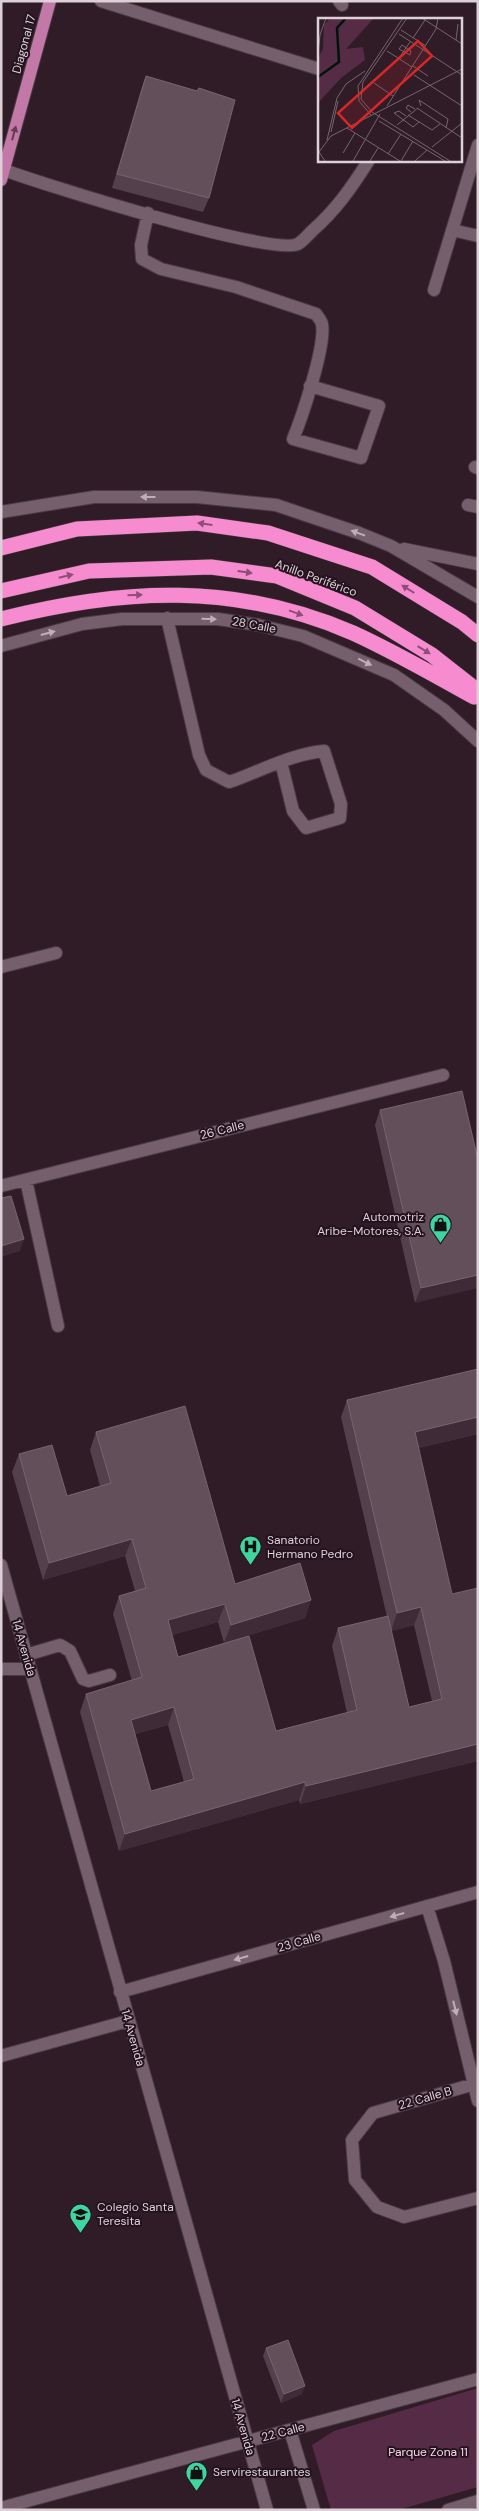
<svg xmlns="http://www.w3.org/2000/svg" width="479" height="2511" viewBox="0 0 479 2511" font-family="'DM Sans',sans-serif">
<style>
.green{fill:#552b46}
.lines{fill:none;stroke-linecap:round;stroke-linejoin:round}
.minor-casing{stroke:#4a3b44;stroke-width:14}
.major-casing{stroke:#4a3b44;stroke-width:14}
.highway-casing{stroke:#4a3b44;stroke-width:16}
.minor{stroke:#765f6c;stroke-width:12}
.major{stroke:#c379a7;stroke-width:12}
.highway{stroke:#f68bcf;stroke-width:15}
.wall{fill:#54404c;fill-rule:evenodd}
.shaded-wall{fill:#3f2b37}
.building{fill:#634f5a;stroke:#76646e;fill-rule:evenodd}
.oneway{fill:#643c55}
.oneway2{fill:#beaeb7}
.oneway3{fill:#8d4f76}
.labels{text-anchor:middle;stroke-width:4;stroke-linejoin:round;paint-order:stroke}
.street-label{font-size:12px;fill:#ddd0d7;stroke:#24131e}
.poi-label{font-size:12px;fill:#ddd0d7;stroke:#24131e;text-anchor:start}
.park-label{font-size:12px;fill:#fad6eb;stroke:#24131e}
.inset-river{fill:none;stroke:#00140b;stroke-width:2.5}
.inset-road{fill:none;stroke:#75646d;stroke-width:1}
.view{fill:#d62828;fill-opacity:0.15;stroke:#d62828;stroke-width:2.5}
.inset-edge{fill:none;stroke:#ddd0d7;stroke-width:2.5}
</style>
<rect width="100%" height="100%" fill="#2f1c27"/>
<path class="green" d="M 478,2388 L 478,2487 L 398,2510 L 331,2510 L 312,2445 L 334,2431 Z"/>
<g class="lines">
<defs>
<path id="minor" d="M 101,1 L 319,69
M 339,1 L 342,5
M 4,170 C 42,184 273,257 298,244 C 303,241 308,235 312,231 C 336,210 352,187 369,160
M 148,213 L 141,245 L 142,259 L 161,269 L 236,287 L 316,314 C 318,317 321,320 322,324 C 326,346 302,417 293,439 L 361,458 L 379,406 L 310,386
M 452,230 L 478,236
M 434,290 L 478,145
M 475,467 L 478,468
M 468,505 L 478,507
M 1,512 L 94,497 L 197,497 L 276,505 L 359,533 L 391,546 L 478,597
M 404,549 L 478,564
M 167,618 L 199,755 L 206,770 L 229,782 L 235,780 C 264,769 293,754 324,751 L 341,804 L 340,818 L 306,828 L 293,811 L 281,762
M 1,646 L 82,624 L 122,619 L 218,619 L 258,625 L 303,636 L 394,675 L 444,710 L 478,741
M 1,967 L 56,953
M 26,1180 L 58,1326
M 1,1186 L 443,1075
M 1,1565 L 267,2510
M 26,1655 L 60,1645 L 70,1651 L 83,1679 L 89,1681 L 110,1675
M 1,1669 L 30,1669
M 427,1906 L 444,1961 L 478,2101
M 120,1992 L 478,1892
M 1,2056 L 128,2021
M 478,2083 L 373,2113 L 352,2140 L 355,2180 L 377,2207 L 404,2217 L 478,2198
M 290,2430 L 314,2510
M 1,2508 L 478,2379
M 448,2510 L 478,2501"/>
<path id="major" d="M 1,180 L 50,1"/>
<path id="highway" d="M 1,548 L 77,529 L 197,523 L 268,533 L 372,567 L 462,622 L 478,635
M 1,591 L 89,571 L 211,567 L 277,576 L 355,608 L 432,655 L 478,691
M 1,619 C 123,588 236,582 353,633 C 395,652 434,675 474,697"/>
</defs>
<use href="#minor" class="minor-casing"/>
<use href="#major" class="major-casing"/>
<use href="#highway" class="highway-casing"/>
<use href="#minor" class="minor"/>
<use href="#major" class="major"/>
<use href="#highway" class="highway"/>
</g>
<path class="wall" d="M 146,76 L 209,198 L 203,212 L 112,188 L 141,90 Z
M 380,1110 L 478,1160 L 415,1303 L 375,1125 Z
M 478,1369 L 478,1434 L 418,1448 L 478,1761 L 300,1804 L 299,1800 L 119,1851 L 80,1712 L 86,1694 L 132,1681 L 113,1614 L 119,1596 L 135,1591 L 125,1556 L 43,1580 L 12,1472 L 19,1454 L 67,1496 L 100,1486 L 90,1450 L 96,1432 L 235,1584 L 311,1600 L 305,1618 L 224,1643 L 218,1622 L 172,1635 L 178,1657 L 276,1731 L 347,1713 L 332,1646 L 338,1628 L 387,1617 L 341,1417 L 347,1400 ZM 414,1625 L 432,1701 L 409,1707 L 391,1631 ZM 168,1725 L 184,1782 L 151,1791 L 135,1734 Z
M 266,2348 L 302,2394 L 281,2403 L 263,2356 Z"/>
<path class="shaded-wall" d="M 24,1239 L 20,1251 L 1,1257 L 1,1246 Z
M 478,1275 L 478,1288 L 415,1303 L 421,1288 Z
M 478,1417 L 478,1434 L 408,1450 L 415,1432 Z
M 132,1539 L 125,1556 L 43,1580 L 49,1563 Z
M 311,1600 L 305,1618 L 224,1643 L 231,1625 Z
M 225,1604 L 218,1622 L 161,1638 L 168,1620 Z
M 421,1607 L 414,1625 L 391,1631 L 397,1613 Z
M 174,1707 L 168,1725 L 125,1737 L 131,1720 Z
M 478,1744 L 478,1761 L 300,1804 L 306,1786 Z
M 305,1782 L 299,1800 L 119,1851 L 125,1834 Z
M 305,2386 L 302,2394 L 281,2403 L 284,2394 Z"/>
<path class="building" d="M 146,76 L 197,91 L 199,88 L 235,100 L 209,198 L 117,174 Z
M 462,1091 L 478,1160 L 478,1275 L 421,1288 L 380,1110 Z
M 11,1196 L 24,1239 L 1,1246 L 1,1198 Z
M 478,1369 L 478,1417 L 415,1432 L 452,1594 L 478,1588 L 478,1744 L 306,1786 L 305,1782 L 125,1834 L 86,1694 L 142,1677 L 119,1596 L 146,1588 L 132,1539 L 49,1563 L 19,1454 L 52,1445 L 67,1496 L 111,1483 L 96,1432 L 185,1406 L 235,1584 L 300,1563 L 311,1600 L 231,1625 L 225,1604 L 168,1620 L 178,1657 L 249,1636 L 276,1731 L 357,1710 L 338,1628 L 388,1616 L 409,1707 L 442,1699 L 421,1607 L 397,1613 L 347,1400 ZM 174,1707 L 194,1779 L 151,1791 L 131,1720 Z
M 288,2340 L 305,2386 L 284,2394 L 266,2348 Z"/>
<defs><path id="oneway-solid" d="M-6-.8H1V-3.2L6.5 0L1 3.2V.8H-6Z" transform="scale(1.25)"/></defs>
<use class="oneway" href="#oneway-solid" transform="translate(14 133) rotate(-75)"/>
<g class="oneway2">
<use href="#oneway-solid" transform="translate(148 497) rotate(180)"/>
<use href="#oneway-solid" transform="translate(358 533) rotate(-160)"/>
<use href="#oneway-solid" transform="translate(209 619) rotate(1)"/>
<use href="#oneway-solid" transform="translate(48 633) rotate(-15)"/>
<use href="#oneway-solid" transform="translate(365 662) rotate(26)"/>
<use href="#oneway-solid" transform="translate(397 1915) rotate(164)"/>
<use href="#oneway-solid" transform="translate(241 1958) rotate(164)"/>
<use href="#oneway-solid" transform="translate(455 2008) rotate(76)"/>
</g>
<g class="oneway3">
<use href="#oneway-solid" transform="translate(205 524) rotate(-172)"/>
<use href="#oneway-solid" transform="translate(245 572) rotate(8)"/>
<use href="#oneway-solid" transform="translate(66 576) rotate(-13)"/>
<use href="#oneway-solid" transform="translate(408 589) rotate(-148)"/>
<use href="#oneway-solid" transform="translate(135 595) rotate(-2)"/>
<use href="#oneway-solid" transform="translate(296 613) rotate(20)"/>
<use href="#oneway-solid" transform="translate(424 650) rotate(31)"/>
</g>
<defs>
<symbol id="shop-pin" viewBox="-11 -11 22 30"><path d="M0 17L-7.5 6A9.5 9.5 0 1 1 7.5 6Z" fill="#40d4a1" stroke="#24131e"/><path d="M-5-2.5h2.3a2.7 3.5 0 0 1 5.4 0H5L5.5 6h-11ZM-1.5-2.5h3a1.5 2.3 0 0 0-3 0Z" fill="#111"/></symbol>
<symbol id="hospital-pin" viewBox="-11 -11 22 30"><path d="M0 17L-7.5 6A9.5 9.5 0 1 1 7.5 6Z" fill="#40d4a1" stroke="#24131e"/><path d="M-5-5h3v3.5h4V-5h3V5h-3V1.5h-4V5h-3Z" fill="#111"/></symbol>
<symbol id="school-pin" viewBox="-11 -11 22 30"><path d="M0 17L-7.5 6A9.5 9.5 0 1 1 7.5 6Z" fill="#40d4a1" stroke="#24131e"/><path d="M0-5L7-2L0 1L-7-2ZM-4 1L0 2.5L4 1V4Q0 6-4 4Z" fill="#111"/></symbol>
</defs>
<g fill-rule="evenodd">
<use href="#shop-pin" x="428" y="1212" width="25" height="34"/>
<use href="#hospital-pin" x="238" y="1534" width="25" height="34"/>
<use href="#school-pin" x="68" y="2202" width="25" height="34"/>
<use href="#shop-pin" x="184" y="2460" width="25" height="34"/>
</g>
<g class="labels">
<g class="street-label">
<text transform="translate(24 44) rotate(-75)" y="4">Diagonal 17</text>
<text transform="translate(316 578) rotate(20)" y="4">Anillo Periférico</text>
<text transform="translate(254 625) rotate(11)" y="4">28 Calle</text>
<text transform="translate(222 1130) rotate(-14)" y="4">26 Calle</text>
<text transform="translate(24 1648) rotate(74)" y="4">14 Avenida</text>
<text transform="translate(299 1942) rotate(-16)" y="4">23 Calle</text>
<text transform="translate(133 2038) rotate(74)" y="4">14 Avenida</text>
<text transform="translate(425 2098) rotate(-16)" y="4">22 Calle B</text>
<text transform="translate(243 2427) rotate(74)" y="4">14 Avenida</text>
<text transform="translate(283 2432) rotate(-15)" y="4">22 Calle</text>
</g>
<g class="poi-label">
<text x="424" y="1221" text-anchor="end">Automotriz<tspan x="424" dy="14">Aribe-Motores, S.A.</tspan></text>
<text x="267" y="1544">Sanatorio<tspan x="267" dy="14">Hermano Pedro</tspan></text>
<text x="97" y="2211">Colegio Santa<tspan x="97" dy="14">Teresita</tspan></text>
<text x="213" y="2476">Servirestaurantes</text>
</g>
<g class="park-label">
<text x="428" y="2456">Parque Zona 11</text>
</g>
</g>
<g transform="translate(318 18)">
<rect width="144" height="144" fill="#2f1c27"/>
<path d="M 12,0 L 56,0 L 28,31 L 45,29 L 47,42 L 23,60 L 0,85 L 0,40 L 5,31 L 6,7 Z" fill="#552b46"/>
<path class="inset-river" d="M 0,59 L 21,44 L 19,10 L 28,0"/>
<path class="inset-road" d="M 89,0 L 45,64 L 43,81 L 54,94 L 132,143M 104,0 L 144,26M 83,12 L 108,28M 81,16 L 144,57M 95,20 L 107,2M 138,22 L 140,6M 84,27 L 93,33 L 92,37 L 81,31 ZM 69,33 L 94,49M 0,36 L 2,17 L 8,0M 81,40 L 92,24M 95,48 L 110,58M 96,57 L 144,88M 56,65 L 75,78M 69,88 L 118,11 L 120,0M 103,88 L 101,82 L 130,101 L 128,110M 99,90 L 144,120M 93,94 L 88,90 L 90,87 L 97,91M 53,97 L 41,83 L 40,68 L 85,0M 90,97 L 114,112 L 122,106M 88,98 L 81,93 L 76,95 L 95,109 L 101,104M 61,103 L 127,143M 79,107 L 100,90M 29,110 L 82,143M 13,114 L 20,83M 9,122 L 19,80 L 28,66 L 47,53M 114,129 L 144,105M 25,135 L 37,115M 70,136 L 83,116M 7,143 L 1,134 L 13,118 L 144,51M 35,143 L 62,96M 52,143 L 60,130M 83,143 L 95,123M 97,143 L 109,132"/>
<path class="view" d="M 100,23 L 114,38 L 34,110 L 20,95 Z"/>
<rect width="144" height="144" class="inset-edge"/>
</g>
<rect width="479" height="2511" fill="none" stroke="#ddd0d7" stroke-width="5"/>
</svg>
